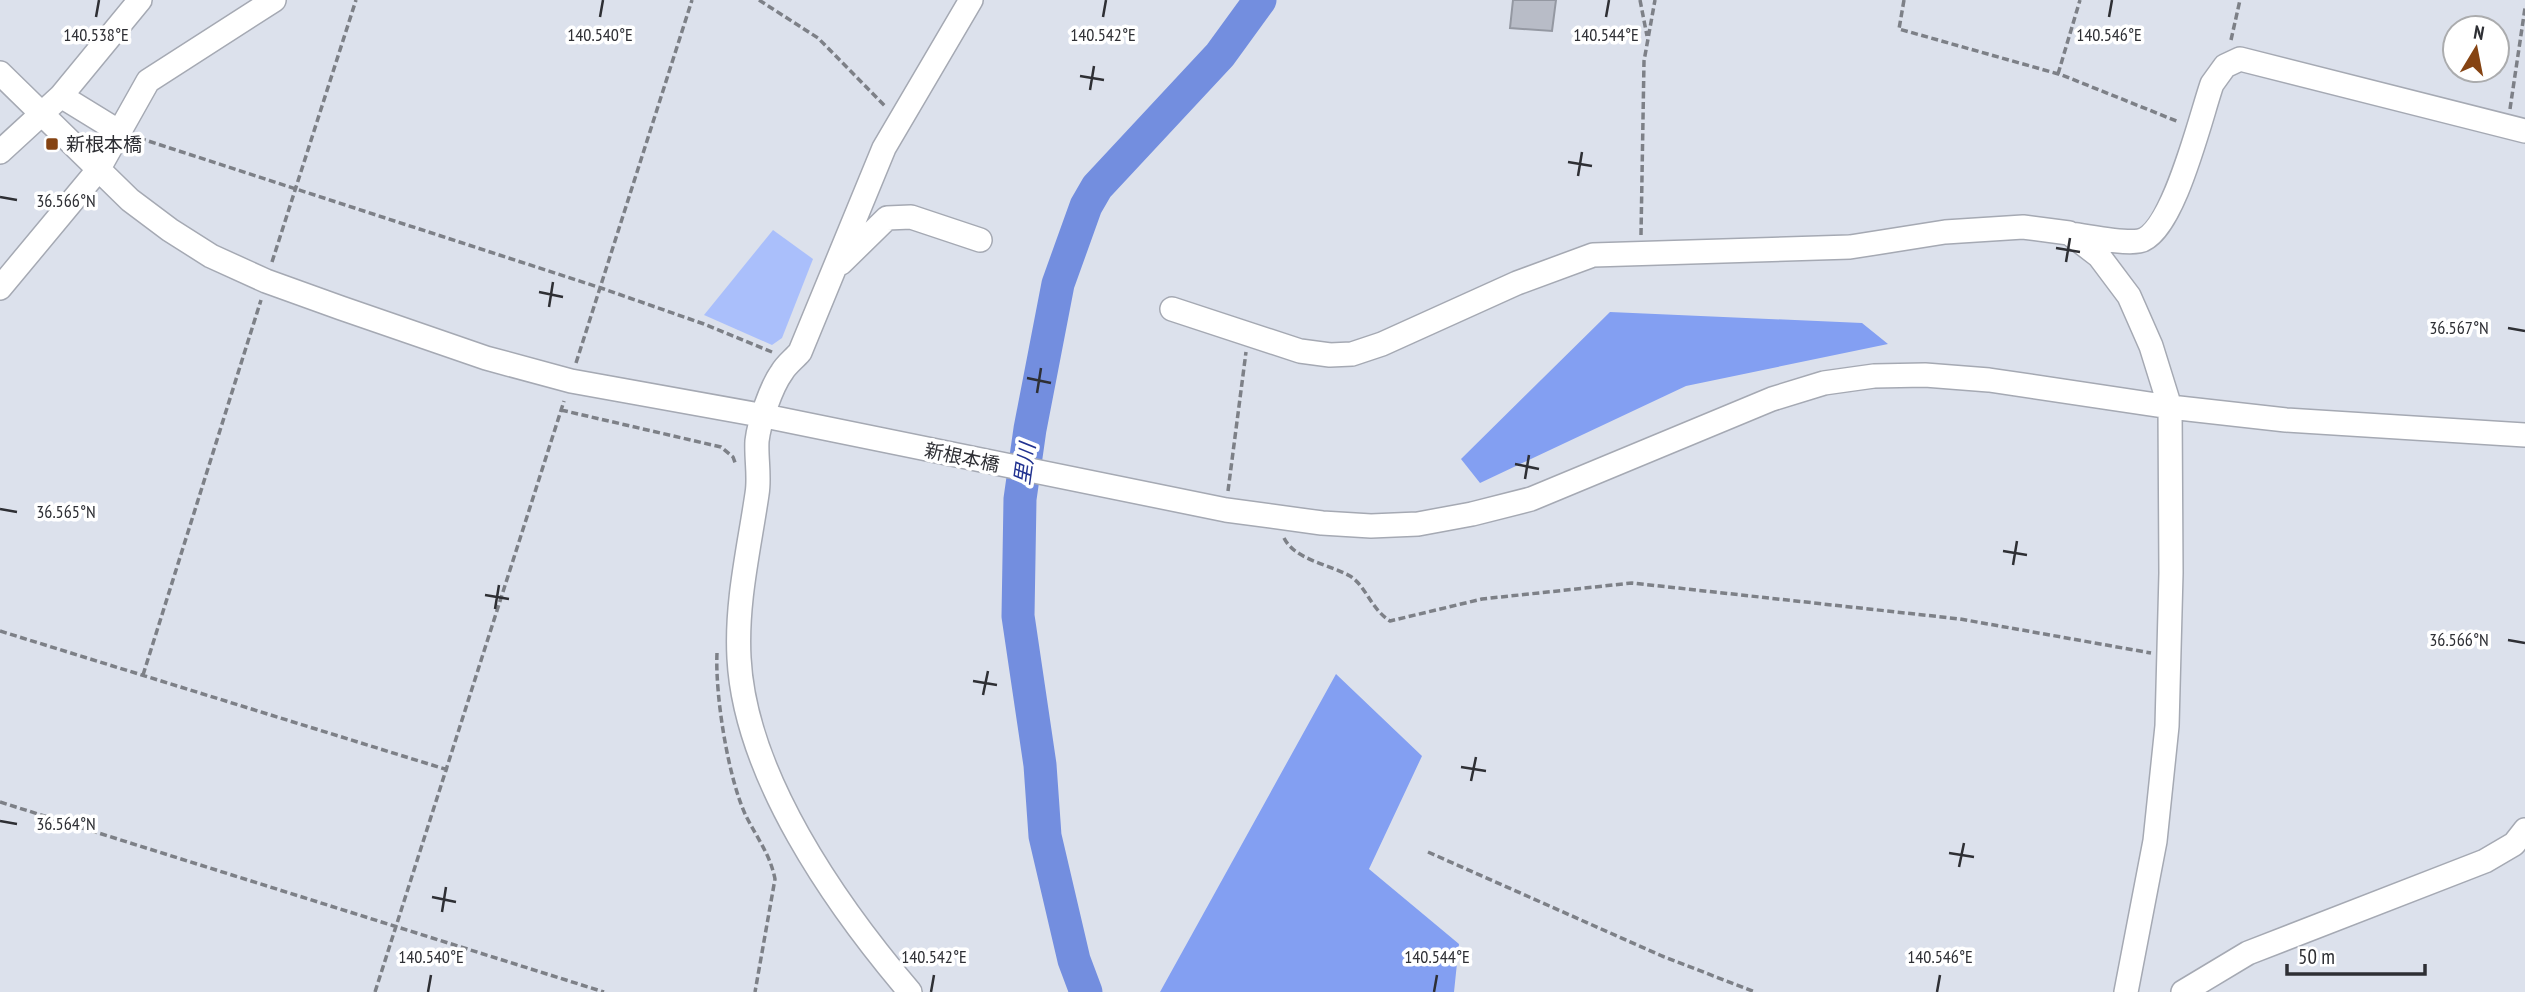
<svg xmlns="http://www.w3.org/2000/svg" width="2525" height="992" viewBox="0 0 2525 992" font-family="'PT Sans Narrow','Noto Sans JP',sans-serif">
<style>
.green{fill:#aabffb}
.forest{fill:#839ff2}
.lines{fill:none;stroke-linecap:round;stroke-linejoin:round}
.river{stroke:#738edf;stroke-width:33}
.building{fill:#b8bcc7;stroke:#9498a2;stroke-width:2}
.minor-casing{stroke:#a5a9b3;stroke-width:26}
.path{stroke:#7d8087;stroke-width:3.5;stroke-dasharray:7 3.5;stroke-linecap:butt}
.minor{stroke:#fff;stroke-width:23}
.ticks{fill:none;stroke:#2e2f34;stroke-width:2.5}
.poi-dot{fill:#854312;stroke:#fff;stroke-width:2.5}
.labels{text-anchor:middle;stroke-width:7;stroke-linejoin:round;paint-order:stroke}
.poi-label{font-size:19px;fill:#2e2f34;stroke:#fff;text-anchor:start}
.street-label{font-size:19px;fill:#2e2f34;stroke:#fff}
.water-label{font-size:21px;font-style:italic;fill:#213290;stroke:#fff}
.ticks-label{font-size:18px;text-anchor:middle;fill:#2e2f34;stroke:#fff;stroke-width:7;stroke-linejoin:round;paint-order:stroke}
</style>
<rect width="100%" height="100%" fill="#dce1ec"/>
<path class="green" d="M 773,230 L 813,259 L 782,338 L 772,345 L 704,315 Z"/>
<path class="forest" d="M 1610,312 L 1862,323 L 1888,344 L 1686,386 L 1480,483 L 1461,459 Z
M 1336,674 L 1422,756 L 1369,869 L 1459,944 L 1454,992 L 1160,992 Z"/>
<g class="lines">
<path class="river" d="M 1086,992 L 1074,960 L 1045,836 L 1040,765 L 1018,616 L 1020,499 L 1030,429 L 1058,284 L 1086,206 L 1097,187 L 1220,55 L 1260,0"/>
</g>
<path class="building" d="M 1513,0 L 1556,0 L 1552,31 L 1510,28 Z"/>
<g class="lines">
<defs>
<path id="minor" d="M 0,73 L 130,200 L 170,230 L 211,256 L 266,281 L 341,308 L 486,358 L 571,381 L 765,416 L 1226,510 L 1322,523 L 1371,526 L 1418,524 L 1472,514 L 1531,499 L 1772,399 L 1824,383 L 1874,376 L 1925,375 L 1989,380 L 2170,407 L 2286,420 L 2525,435
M 61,96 L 118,131
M 0,152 L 61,96 L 140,0
M 2070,234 C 2088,236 2122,244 2139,241 C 2173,235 2201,115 2212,84 L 2225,66 L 2240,59 L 2525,131
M 841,263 L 887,218 L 911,217 L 980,240
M 0,288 L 98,170 L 148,81 L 274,0
M 1172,309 L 1300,351 L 1330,355 L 1352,354 L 1382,344 L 1517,283 L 1593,255 L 1850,247 L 1945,232 L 2023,227 L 2069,233 L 2099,256 L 2129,296 L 2151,346 L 2170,407 L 2171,573 L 2167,726 L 2155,841 L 2126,992
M 910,992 C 835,904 745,775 739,658 C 736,602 749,549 757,494 C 760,477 756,459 757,441 C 759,423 771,387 782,372 C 786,365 794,359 800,352 L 884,148 L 971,0
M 2183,992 L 2248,953 L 2485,861 L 2514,844 L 2525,830"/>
</defs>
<use href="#minor" class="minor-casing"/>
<path class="path" d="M 759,0 L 818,38 L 885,106
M 1640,0 L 1647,36
M 1904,0 L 1899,29 L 2062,75 L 2179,122
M 2231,40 L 2240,0
M 2058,74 L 2080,0
M 2510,109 L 2525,8
M 139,138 L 601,288 L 704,324 L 772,352
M 1641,235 L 1644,61 L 1655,0
M 272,262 L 356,0
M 576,363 L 692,0
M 561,410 L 721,447 L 733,457 L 736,465
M 1228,491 L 1246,352
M 1284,538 C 1295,560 1329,564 1350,576 C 1366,586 1371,609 1390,621 L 1482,599 L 1632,583 L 1960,619 L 2151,653
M 0,631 L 448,770
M 717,653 C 715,695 728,778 746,816 C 757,838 770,854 775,879 L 755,992
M 143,675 L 261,300
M 0,802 L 604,992
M 1428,852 L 1662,956 L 1755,992
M 375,992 L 564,401"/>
<use href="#minor" class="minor"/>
</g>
<path class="ticks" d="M 96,17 L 99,0M 600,17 L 603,0M 1103,17 L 1106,0M 1606,17 L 1609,0M 2109,17 L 2112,0M 1080,76 L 1104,80M 1090,90 L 1094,66M 1568,162 L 1592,166M 1578,176 L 1582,152M 0,197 L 17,200M 2056,248 L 2080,252M 2066,262 L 2070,238M 539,292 L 563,297M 549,307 L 553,282M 2508,328 L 2525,331M 1027,378 L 1051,383M 1037,393 L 1041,368M 1515,464 L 1539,469M 1525,479 L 1529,455M 0,509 L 17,512M 2003,551 L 2027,555M 2013,565 L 2017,541M 485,595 L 509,599M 495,609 L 499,585M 2508,640 L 2525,643M 973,681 L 997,685M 983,695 L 988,671M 1461,767 L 1486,771M 1471,781 L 1476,757M 0,821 L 17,824M 1949,853 L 1974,857M 1959,867 L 1964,843M 432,897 L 456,902M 442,912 L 446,887M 428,992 L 431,975M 931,992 L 934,975M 1434,992 L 1437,975M 1937,992 L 1940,975"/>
<rect class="poi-dot" x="45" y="137" width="14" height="14" rx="3.5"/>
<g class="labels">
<g class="poi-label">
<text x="66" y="151">新根本橋</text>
</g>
<g class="street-label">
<text transform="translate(962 457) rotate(12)" y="7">新根本橋</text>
</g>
<g class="water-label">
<text transform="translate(1025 464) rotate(-82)" y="7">里川</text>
</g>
</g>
<g class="ticks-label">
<text x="600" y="41">140.540°E</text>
<text x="1103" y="41">140.542°E</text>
<text x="1606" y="41">140.544°E</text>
<text x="2109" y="41">140.546°E</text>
<text x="96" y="41">140.538°E</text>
<text x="66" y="207">36.566°N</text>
<text x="2459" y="334">36.567°N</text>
<text x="66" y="518">36.565°N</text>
<text x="2459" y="646">36.566°N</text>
<text x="66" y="830">36.564°N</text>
<text x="431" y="963">140.540°E</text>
<text x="934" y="963">140.542°E</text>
<text x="1437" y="963">140.544°E</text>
<text x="1940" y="963">140.546°E</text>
</g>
<g transform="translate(2476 49) rotate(10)"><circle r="33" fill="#ffffff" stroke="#abacae" stroke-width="2"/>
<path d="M0-5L12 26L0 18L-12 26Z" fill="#854312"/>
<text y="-10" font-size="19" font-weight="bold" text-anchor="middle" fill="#2e2f34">N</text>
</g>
<path d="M2287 964v10h138v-10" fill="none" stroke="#2e2f34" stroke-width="3.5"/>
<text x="2298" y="964" font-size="21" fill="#2e2f34" stroke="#ffffff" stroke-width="5" paint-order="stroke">50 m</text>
</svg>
